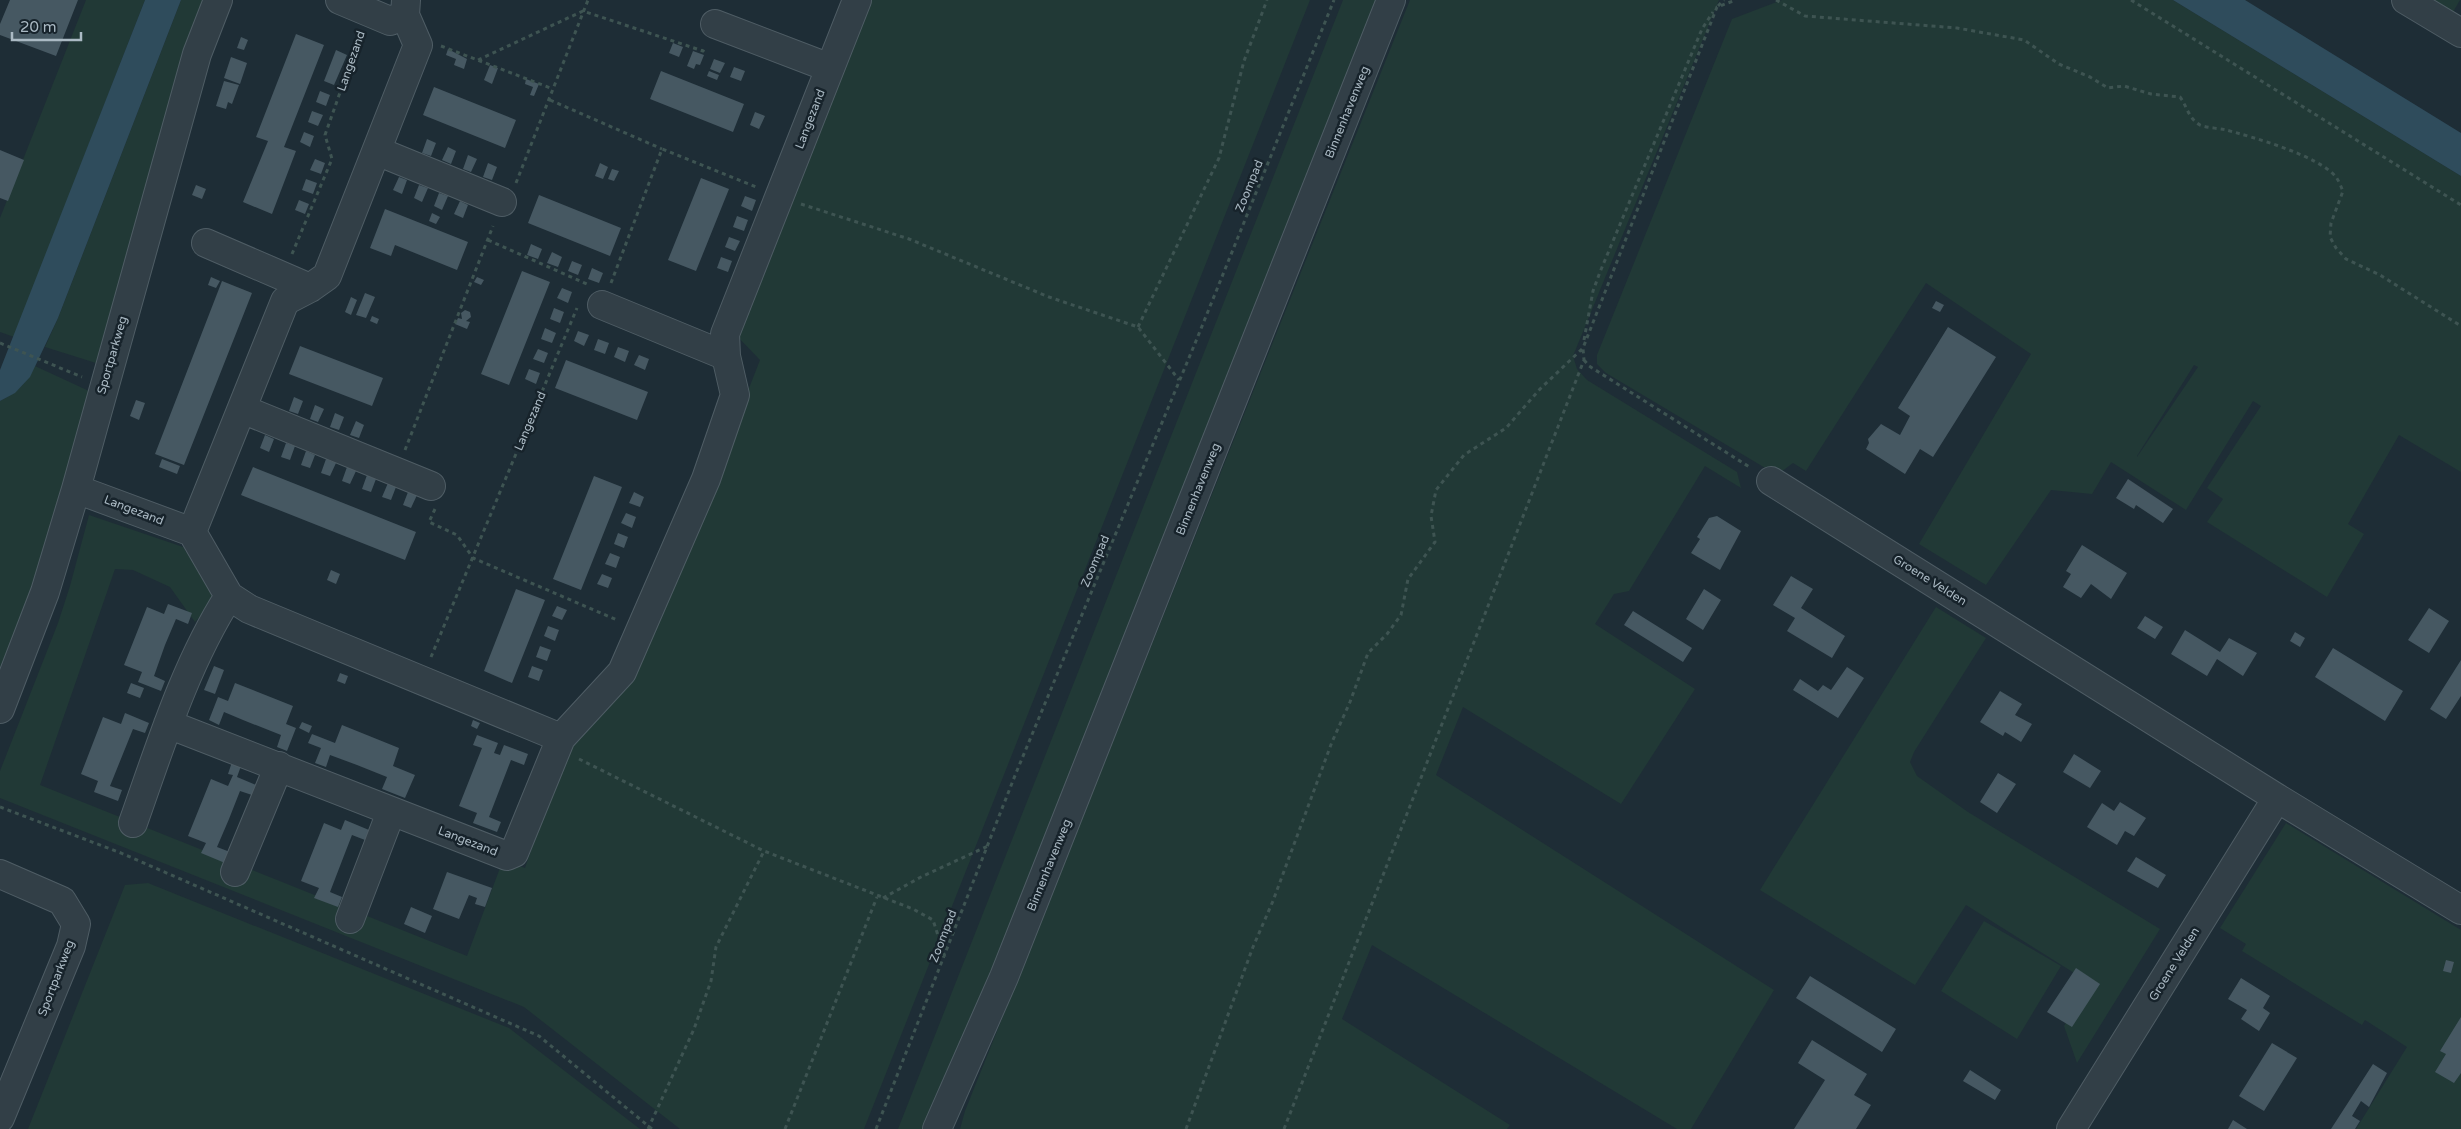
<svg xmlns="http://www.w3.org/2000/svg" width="2461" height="1129" viewBox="0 0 2461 1129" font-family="'Varela Round',sans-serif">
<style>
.green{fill:#213936;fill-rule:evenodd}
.water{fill:#2f4c5c}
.building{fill:#465862}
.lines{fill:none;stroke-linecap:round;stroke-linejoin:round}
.minor-casing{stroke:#4f5d65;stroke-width:30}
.path{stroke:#3e5452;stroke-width:3;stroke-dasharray:4 4;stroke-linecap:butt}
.minor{stroke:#323f47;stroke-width:28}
.labels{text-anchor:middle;stroke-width:5;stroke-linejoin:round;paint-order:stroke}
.street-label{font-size:12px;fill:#abbac4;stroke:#17232b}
</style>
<rect width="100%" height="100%" fill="#1e2d36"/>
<path class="green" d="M 86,0 L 145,0 L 14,337 L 0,332 L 0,218 Z
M 181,0 L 205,0 L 178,78 L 96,363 L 45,347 L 58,318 Z
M 868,0 L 1310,0 L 864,1129 L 680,1129 L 524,1007 L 0,798 L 0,771 L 58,623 L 70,586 L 89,515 L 183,547 L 217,598 L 195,622 L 170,587 L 133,570 L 115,569 L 40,785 L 467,956 L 503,860 L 525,868 L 572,731 L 641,665 L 760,360 L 736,335 Z
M 1343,0 L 1377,0 L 931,1129 L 898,1129 Z
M 1410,0 L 1719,0 L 1573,356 L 1577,369 L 1587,380 L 1737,472 L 1741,488 L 1705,466 L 1629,591 L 1614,594 L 1595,624 L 1695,689 L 1621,804 L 1463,707 L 1436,775 L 1774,990 L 1691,1129 L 1677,1129 L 1372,945 L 1342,1019 L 1510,1125 L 1507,1129 L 960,1129 L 965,1111 Z
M 1782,0 L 2173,0 L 2461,176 L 2461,472 L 2399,435 L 2348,524 L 2364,534 L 2327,597 L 2207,522 L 2223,499 L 2207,488 L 2261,406 L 2253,401 L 2186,510 L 2111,462 L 2092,494 L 2051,490 L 1986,585 L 1919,544 L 2031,354 L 1926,283 L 1806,471 L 1793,463 L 1777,475 L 1606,373 L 1597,364 L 1597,355 L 1732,19 ZM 2194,365 L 2198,367 L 2137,457 L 2137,456 Z
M 2432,0 L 2460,0 L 2453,12 Z
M 35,366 L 89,391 L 68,470 L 36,580 L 0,668 L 0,401 C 16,393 27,383 35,366 Z
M 1936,607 L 1986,638 L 1914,752 L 1910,762 L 1917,776 L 1968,812 L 2160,929 L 2077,1063 L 2064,1026 L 2090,983 L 1966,905 L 1915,985 L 1760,890 Z
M 2286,823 L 2461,930 L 2461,1129 L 2356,1129 L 2407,1047 L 2365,1020 L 2362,1025 L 2242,951 L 2246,944 L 2220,928 Z
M 148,883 L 509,1028 L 640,1129 L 28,1129 L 125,885 Z
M 1984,921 L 2061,966 L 2017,1039 L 1941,991 Z"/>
<path class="water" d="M 145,0 L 181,0 L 58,318 L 30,377 L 15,393 L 0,401 L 0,370 Z
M 2173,0 L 2245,0 L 2461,133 L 2461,176 Z"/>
<path class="building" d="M 10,0 L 78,0 L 56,56 L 0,35 L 0,24 Z
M 296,34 L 324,45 L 284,147 L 296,151 L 272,214 L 243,202 L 268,141 L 256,137 Z
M 241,37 L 248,40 L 244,50 L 237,48 Z
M 673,43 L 683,47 L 679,57 L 669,53 Z
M 448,49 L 467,59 L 464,69 L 454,65 L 456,59 L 446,55 Z
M 336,50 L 347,55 L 334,85 L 324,81 Z
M 693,51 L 704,55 L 700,65 L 696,64 L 694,69 L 687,66 Z
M 231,57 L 247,63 L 240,84 L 224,78 Z
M 714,59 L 725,63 L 720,73 L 710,69 Z
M 490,65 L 498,68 L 492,84 L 484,80 Z
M 734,67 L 745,71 L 741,81 L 730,77 Z
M 661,71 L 744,104 L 733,132 L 650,99 Z
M 709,71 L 719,75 L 717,80 L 707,76 Z
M 526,79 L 539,84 L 534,96 L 530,95 L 533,87 L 525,84 Z
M 224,81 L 239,85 L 232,104 L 228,102 L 226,109 L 216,106 Z
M 434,87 L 516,120 L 505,148 L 423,115 Z
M 320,91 L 330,95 L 326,106 L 316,102 Z
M 312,111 L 323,115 L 318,126 L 308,122 Z
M 755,112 L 765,116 L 759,129 L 750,125 Z
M 304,132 L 314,136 L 310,147 L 300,142 Z
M 427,139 L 436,143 L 431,156 L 422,153 Z
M 448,147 L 456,151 L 451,164 L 442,160 Z
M 0,150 L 24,160 L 8,201 L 0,198 Z
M 468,155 L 477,159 L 471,172 L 463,169 Z
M 315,159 L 325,163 L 321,174 L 310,170 Z
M 488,163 L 497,167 L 492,180 L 483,177 Z
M 600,163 L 608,167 L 603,179 L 595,176 Z
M 612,169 L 619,171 L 614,181 L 608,179 Z
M 399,177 L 407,180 L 402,194 L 393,190 Z
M 701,178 L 729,189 L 696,271 L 668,260 Z
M 306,179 L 317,183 L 313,194 L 302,190 Z
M 196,185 L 206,189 L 202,199 L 192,195 Z
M 419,185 L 428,188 L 422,202 L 414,198 Z
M 439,193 L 448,196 L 442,210 L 434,206 Z
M 539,195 L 621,228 L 610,256 L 528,223 Z
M 745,196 L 756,200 L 752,211 L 741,206 Z
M 299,200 L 309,204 L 305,214 L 295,210 Z
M 460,201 L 468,205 L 463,218 L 454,214 Z
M 385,209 L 468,242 L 457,270 L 395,245 L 391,256 L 370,248 Z
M 432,213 L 440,217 L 436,224 L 429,221 Z
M 737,216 L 748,220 L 744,231 L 733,227 Z
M 729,237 L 740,241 L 735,251 L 725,247 Z
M 531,244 L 542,249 L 538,259 L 527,255 Z
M 552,252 L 562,257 L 558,267 L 547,263 Z
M 721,257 L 732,261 L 728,272 L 717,268 Z
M 572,261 L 582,265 L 578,275 L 568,271 Z
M 592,268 L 603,273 L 599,283 L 588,279 Z
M 522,271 L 550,282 L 509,385 L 481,374 Z
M 211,277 L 220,281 L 216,288 L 208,285 Z
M 477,277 L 484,280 L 481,285 L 474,282 Z
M 222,281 L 252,293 L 184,465 L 155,454 Z
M 562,288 L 572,292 L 568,303 L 557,298 Z
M 365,293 L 375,297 L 366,318 L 356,315 Z
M 351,297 L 357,300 L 351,315 L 345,312 Z
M 1936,301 L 1944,305 L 1940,312 L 1932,308 Z
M 554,308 L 564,312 L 560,323 L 550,319 Z
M 465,310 L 470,312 L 471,317 L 466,321 L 470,322 L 467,329 L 455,324 L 458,318 L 462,319 L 461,313 Z
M 372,316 L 379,319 L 377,324 L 370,321 Z
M 1948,327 L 1996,357 L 1933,457 L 1920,449 L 1905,474 L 1866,449 L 1869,443 L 1868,439 L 1881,424 L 1900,435 L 1910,416 L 1898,408 Z
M 545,328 L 556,333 L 552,343 L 541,339 Z
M 578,331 L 589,335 L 584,346 L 574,341 Z
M 598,339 L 609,343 L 605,354 L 594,350 Z
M 300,346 L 383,378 L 372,406 L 289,374 Z
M 618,347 L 629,351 L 625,362 L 614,357 Z
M 538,349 L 548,353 L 544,363 L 533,359 Z
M 639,355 L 649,359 L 645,370 L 634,365 Z
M 566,360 L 648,392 L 637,420 L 555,388 Z
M 529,369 L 540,373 L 536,384 L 525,379 Z
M 294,397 L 303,401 L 298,414 L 289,411 Z
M 136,400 L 145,403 L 139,420 L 130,416 Z
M 315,405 L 324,409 L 318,422 L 310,419 Z
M 335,413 L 344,417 L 339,430 L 330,427 Z
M 356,421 L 364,425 L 359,438 L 350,435 Z
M 265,435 L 274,439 L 269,452 L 260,448 Z
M 286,443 L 295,446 L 290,460 L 281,457 Z
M 306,451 L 315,455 L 310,468 L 301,465 Z
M 162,459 L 180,466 L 177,474 L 159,467 Z
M 326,459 L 336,463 L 330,476 L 321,473 Z
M 253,467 L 416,532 L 405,560 L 241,495 Z
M 347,467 L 356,471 L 350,484 L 342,481 Z
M 367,475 L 376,479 L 371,492 L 362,489 Z
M 594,476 L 622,487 L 581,590 L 553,579 Z
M 2128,479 L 2173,509 L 2163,523 L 2136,505 L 2134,509 L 2116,498 Z
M 388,483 L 396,487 L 391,500 L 382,497 Z
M 408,492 L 417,495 L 411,508 L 403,505 Z
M 634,492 L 644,497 L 640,507 L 629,503 Z
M 626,513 L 636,517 L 632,528 L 621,523 Z
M 1717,516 L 1741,531 L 1720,570 L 1691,553 L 1700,539 L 1697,537 L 1709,518 Z
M 618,533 L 628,537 L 624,548 L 614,544 Z
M 2082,545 L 2127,573 L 2111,599 L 2091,584 L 2081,598 L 2063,587 L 2071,574 L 2066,571 Z
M 610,553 L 620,557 L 616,568 L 605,564 Z
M 331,570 L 340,574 L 336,584 L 327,580 Z
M 602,574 L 612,578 L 608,588 L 597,584 Z
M 1791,576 L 1813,589 L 1801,608 L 1845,636 L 1832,658 L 1787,631 L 1795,618 L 1773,605 Z
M 516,589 L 545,600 L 512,683 L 484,671 Z
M 1704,589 L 1721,600 L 1703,630 L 1686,619 Z
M 168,604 L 192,613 L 188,624 L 176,619 L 165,645 L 154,676 L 165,681 L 161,691 L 138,682 L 142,672 L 124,665 L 147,607 L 164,614 Z
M 557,606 L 567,610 L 562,620 L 552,616 Z
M 2429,608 L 2449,621 L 2429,653 L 2408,640 Z
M 1633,611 L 1692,648 L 1683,662 L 1624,625 Z
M 2145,616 L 2163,627 L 2155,639 L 2137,628 Z
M 548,626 L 559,630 L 555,641 L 544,636 Z
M 2185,630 L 2220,652 L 2229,638 L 2257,653 L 2243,676 L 2217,659 L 2207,676 L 2171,654 Z
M 2295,632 L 2305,638 L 2300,647 L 2290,641 Z
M 540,646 L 551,650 L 547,661 L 536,657 Z
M 2333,648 L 2403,691 L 2385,721 L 2315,677 Z
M 2461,660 L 2461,696 L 2446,719 L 2430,709 Z
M 214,666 L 224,670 L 215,694 L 204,690 Z
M 532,666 L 543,670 L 539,681 L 528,677 Z
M 1847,667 L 1864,678 L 1838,718 L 1793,690 L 1800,679 L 1818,691 L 1823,685 L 1831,690 Z
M 340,673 L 348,676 L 345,684 L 337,681 Z
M 131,683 L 144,688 L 140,698 L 127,693 Z
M 235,683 L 293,706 L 286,724 L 296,728 L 287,751 L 277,747 L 281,735 L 243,720 L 224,712 L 219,725 L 209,720 L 218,697 L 228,701 Z
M 2000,691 L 2022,704 L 2015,715 L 2032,724 L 2021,742 L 2005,732 L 2003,736 L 1980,722 Z
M 125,713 L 149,723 L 145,733 L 133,729 L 110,786 L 122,790 L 118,801 L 94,792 L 98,781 L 81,774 L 103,717 L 121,724 Z
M 473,720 L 480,723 L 477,729 L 471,726 Z
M 302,722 L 312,726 L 309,733 L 299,728 Z
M 342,725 L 399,748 L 393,766 L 415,775 L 405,798 L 382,789 L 387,777 L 357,765 L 330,755 L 326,767 L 315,763 L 321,748 L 308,743 L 312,734 L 335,743 Z
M 477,735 L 498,743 L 494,753 L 500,755 L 504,745 L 528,754 L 524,765 L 511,760 L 499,791 L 489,817 L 501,822 L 497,832 L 473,823 L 477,813 L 459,806 L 482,748 L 473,745 Z
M 2074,754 L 2101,771 L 2090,788 L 2063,772 Z
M 232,762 L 241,766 L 237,777 L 256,785 L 252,795 L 240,791 L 229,819 L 217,847 L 230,852 L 225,863 L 201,853 L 206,843 L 188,836 L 211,779 L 228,786 L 233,775 L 228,774 Z
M 1998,773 L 2016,784 L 1997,813 L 1980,802 Z
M 2120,802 L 2146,818 L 2134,836 L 2125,831 L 2117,845 L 2087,827 L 2102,803 L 2114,811 Z
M 345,820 L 369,830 L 365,840 L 352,835 L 345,853 L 330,892 L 342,897 L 338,907 L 314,898 L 319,888 L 301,881 L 324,823 L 341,830 Z
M 2136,857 L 2166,875 L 2158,888 L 2127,871 Z
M 447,872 L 492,888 L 485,907 L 475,904 L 477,898 L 469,895 L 459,919 L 433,909 Z
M 411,907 L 432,916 L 425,933 L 404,924 Z
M 2446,960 L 2454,962 L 2451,973 L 2443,971 Z
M 2076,968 L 2100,984 L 2072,1027 L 2047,1012 Z
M 1810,976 L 1896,1029 L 1882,1052 L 1796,998 Z
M 2241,978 L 2270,996 L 2263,1008 L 2270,1013 L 2259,1031 L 2241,1019 L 2247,1010 L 2228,999 Z
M 2461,1017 L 2461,1073 L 2454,1083 L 2435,1072 L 2446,1054 L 2440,1051 Z
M 1812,1040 L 1867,1074 L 1854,1095 L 1871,1105 L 1856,1129 L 1794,1129 L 1825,1080 L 1798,1063 Z
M 2272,1043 L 2297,1058 L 2264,1111 L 2239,1096 Z
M 2373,1064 L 2387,1073 L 2369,1107 L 2361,1101 L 2352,1116 L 2360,1121 L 2355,1129 L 2331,1129 Z
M 1970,1070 L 2001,1090 L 1995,1100 L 1963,1081 Z
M 2233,1120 L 2247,1129 L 2228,1129 Z"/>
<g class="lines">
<defs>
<path id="minor" d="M 340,0 L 390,21 L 405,15
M 2406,0 L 2461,33
M 715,24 L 830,68
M 377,151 L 502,202
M 206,243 L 310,288
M 602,305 L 726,356
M 242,409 L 431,486
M 1771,481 L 2277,798 L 2461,910
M 76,489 L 192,532 L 229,596 C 185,665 160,747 133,823
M 192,532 L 285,301 L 310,288 L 327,276 L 418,45 L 405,15 L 406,0
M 229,596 L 249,609 L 561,738
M 0,709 L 45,592 L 76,489 L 197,54 L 218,0
M 168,724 L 507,856 L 514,853 L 561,738 L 622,672 L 706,479 L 735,395 L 726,356 L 725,334 L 857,0
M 235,872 L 279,766
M 0,874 L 62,901 L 76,924 L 71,946 L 0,1118
M 350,919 L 391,812
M 937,1129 L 1004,977 L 1391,0
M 2071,1129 L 2277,798"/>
</defs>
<use href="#minor" class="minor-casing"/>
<path class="path" d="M 1776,0 L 1805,16 L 1957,28 L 2024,40 L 2059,64 L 2090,77 L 2108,88 L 2124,86 L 2151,94 L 2180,97 C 2187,106 2188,118 2200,125 C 2207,128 2218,128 2226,130 C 2253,137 2319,156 2336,177 C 2339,181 2341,187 2343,191 L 2331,223 L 2330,237 L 2336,248 L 2346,259 L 2380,275 L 2461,326
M 2131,0 L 2461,205
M 1718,6 L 1724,0
M 441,46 L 553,89
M 478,60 L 583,11 L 703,51 L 705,47
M 550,100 L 662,149
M 516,183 L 588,0
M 801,204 L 909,239 L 1049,297 L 1138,327 L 1179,380
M 488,240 L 589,285
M 292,254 L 332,159 L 325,135 L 360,36
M 611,283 L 662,149 L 756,187
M 1138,327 L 1219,158 L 1244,61 L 1267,0
M 1584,340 L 1593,291 L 1600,272 L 1702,29 L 1713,12
M 0,343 L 82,377
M 1584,360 L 1589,366 L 1751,468
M 405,450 L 493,226
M 435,509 L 429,522 L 457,535 L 473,558 L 617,620
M 431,657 L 577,308
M 579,759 L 764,851 L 913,909 L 933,920 L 945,957
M 0,807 L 121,853 L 539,1036 L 652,1129
M 883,898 L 921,877 L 988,846
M 648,1129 L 694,1029 L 711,981 L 716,947 L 764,851
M 785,1129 L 877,897
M 876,1129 L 1016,773 L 1196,341 L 1334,0
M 1186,1129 L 1253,947 L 1273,901 L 1332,742 L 1350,702 L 1368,653 L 1387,634 L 1401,615 L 1408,579 L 1435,542 L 1431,516 L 1436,490 L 1464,455 L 1506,428 L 1540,389 L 1583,348 L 1717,7 L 1736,0
M 1284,1129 L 1584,360 L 1583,349"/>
<use href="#minor" class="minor"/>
</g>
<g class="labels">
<g class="street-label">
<text transform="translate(351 61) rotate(-71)" y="4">Langezand</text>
<text transform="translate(1347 112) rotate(-68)" y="4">Binnenhavenweg</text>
<text transform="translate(810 119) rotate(-69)" y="4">Langezand</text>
<text transform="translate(1249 186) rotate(-68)" y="4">Zoompad</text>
<text transform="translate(112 355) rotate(-74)" y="4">Sportparkweg</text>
<text transform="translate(530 421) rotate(-67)" y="4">Langezand</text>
<text transform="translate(1198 489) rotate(-68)" y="4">Binnenhavenweg</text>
<text transform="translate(134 510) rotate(21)" y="4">Langezand</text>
<text transform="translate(1095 561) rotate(-67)" y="4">Zoompad</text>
<text transform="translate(1930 580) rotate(32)" y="4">Groene Velden</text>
<text transform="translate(468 841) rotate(21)" y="4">Langezand</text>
<text transform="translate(1049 865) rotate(-68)" y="4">Binnenhavenweg</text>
<text transform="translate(943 936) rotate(-69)" y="4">Zoompad</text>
<text transform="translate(2174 964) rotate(-58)" y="4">Groene Velden</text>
<text transform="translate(56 978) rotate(-69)" y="4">Sportparkweg</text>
</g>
</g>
<path d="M12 32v8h69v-8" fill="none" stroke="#abbac4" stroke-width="2.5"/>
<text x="20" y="32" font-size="15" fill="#abbac4" stroke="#17232b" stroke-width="4" paint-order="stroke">20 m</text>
</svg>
